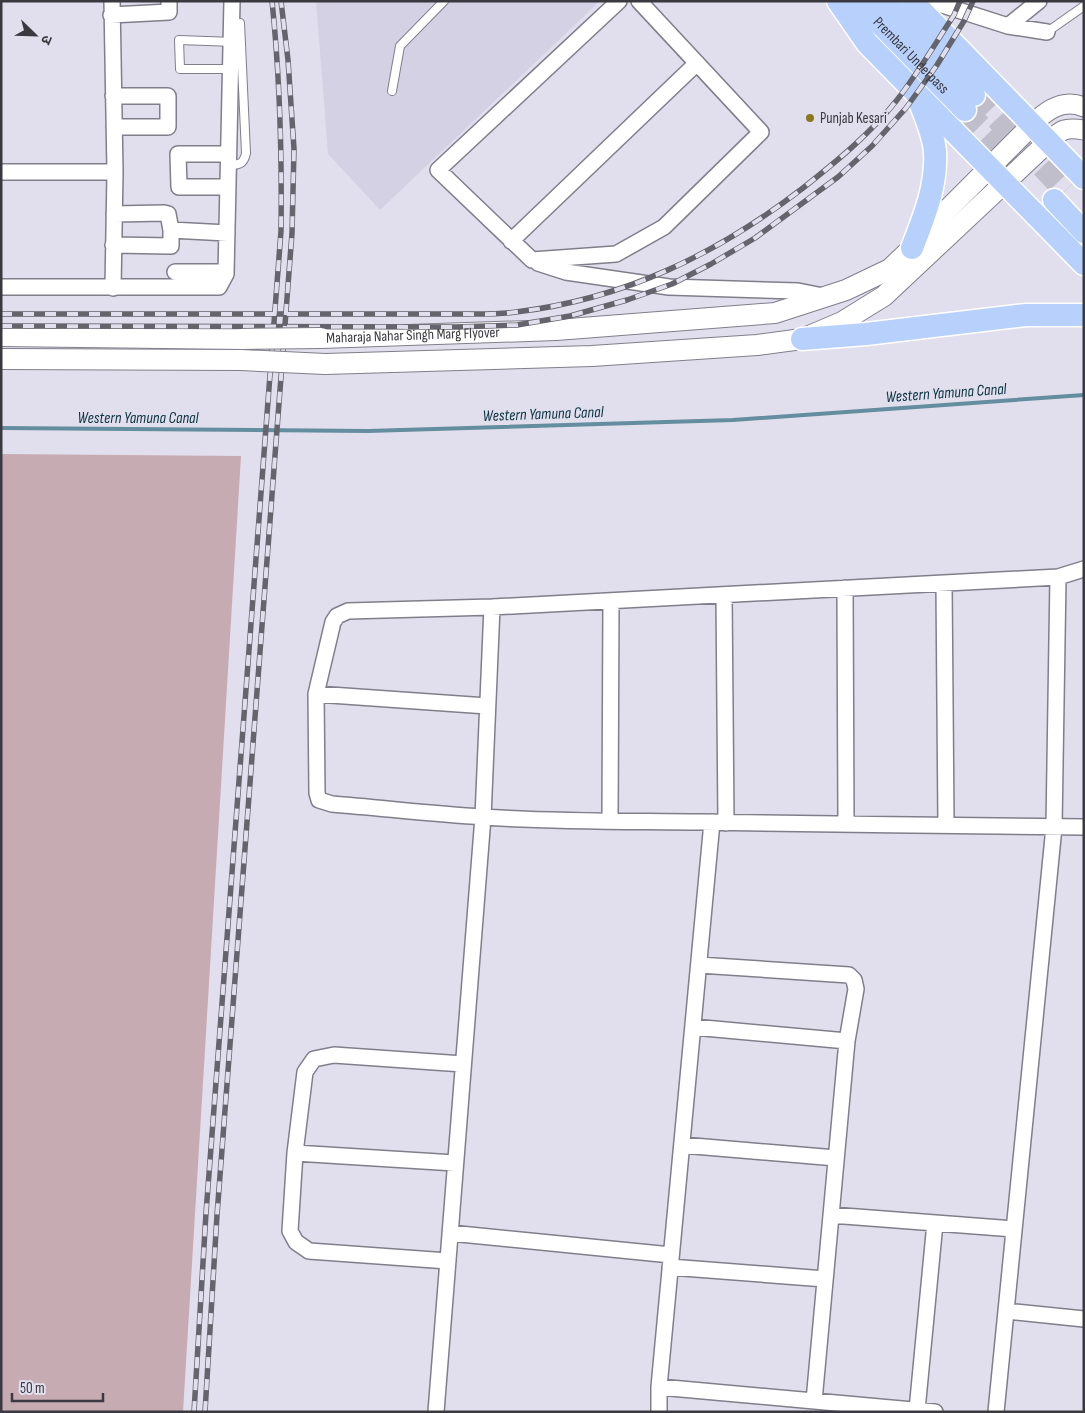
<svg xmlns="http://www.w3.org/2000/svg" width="1085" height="1413" viewBox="0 0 1085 1413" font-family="'Sofia Sans Condensed','Noto Sans Devanagari',sans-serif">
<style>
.built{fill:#d4d1e4}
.green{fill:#c7abb3}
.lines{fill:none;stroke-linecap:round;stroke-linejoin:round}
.stream{stroke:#648d9f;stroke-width:4}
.primary-tunnel{stroke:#c0beca;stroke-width:22;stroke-dasharray:22 11;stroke-linecap:butt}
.service-casing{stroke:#807e8b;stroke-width:10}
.minor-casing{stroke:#807e8b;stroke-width:18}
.tertiary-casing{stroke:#807e8b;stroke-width:21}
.secondary-casing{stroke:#807e8b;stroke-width:22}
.primary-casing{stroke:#fff;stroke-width:25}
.service{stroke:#fff;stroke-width:8}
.minor{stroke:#fff;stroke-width:15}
.tertiary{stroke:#fff;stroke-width:19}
.secondary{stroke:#fff;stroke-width:20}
.primary{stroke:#b8d1fc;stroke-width:22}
.rail-casing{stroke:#65636b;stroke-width:5.5}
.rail{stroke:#e1dfed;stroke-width:4;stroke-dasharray:11;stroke-linecap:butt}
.secondary-bridge-casing{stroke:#807e8b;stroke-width:22;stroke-linecap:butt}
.secondary-bridge{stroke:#fff;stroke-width:20}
.poi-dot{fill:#8b791e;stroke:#e1dfed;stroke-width:2}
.labels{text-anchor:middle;stroke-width:4;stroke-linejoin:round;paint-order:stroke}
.street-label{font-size:15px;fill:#3a393f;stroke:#e1dfed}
.poi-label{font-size:15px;fill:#3a393f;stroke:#e1dfed;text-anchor:start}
.water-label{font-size:16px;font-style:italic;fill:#0a3240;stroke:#e1dfed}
</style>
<rect width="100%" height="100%" fill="#e1dfed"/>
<path class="built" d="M 316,1 L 600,1 L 380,210 L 328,154 Z"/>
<path class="green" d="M 1,454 L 241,456 L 183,1412 L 1,1412 Z"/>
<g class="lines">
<path class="stream" d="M 1,428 L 368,431 L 733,420 L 1084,395"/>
<path class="primary-tunnel" d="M 974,95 L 1065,191
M 965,110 L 1019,164"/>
<defs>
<path id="service" d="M 1047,32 L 1084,6
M 229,69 L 180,69 L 179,40 L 234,42
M 392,91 L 400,46 L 444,1
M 228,164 C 238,166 244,164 246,153 L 240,23"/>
<path id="minor" d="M 112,1 L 115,172 L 113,288
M 619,1 L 438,170 L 532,260 L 616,254 L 664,227 L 761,132 L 639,1
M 930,1 L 1008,26 L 1047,32
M 111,15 L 169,12 L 169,1
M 1008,26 L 1039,1
M 113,96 L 168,96 L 168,127 L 114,127
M 1,172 L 115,172
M 227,187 L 179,187 L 178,154 L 228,154
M 114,214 L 164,213 L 168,214 L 171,230 L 227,233
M 511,241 L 697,63
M 113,245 L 171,246 L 171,230
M 538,263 L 566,272 L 669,287 L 798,291 L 823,296
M 175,272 L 226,272
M 1,287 L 219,287 L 226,274 L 232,1
M 1058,577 L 1084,569
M 944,583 L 946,825
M 845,588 L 846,824
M 724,595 L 726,823
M 316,694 L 487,706
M 610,821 L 611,601
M 699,965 L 849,975 L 854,980 L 856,989 L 847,1041 L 814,1401
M 693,1027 L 847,1041
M 682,1145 L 836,1158
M 295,1153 L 455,1163
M 831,1215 L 1014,1229
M 450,1233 L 671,1255
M 448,1261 L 309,1251 L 296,1242 L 290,1231 L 295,1153 L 305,1072 L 314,1059 L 334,1055 L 463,1064
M 670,1267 L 825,1279
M 1006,1311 L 1084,1319
M 659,1387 L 935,1412
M 917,1410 L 935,1223
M 436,1412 L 483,817 L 492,607
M 659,1412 L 659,1387 L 712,822
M 996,1412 L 1054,827 L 1058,577 L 492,607 L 348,611 L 337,616 L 333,622 L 316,694 L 317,793 L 319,800 L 332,804 C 382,808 433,814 483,817 C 556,822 629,821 702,822 C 829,824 957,826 1084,827"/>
<path id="tertiary" d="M 1032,125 C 1046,110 1063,98 1084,107
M 1048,142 C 1062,129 1065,127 1084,130"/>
<g id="secondary">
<path d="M 1,336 L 242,339"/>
<path id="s1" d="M 321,338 L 556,330 L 775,313 L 846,290 L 890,269 L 912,248 L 924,233 L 1032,125"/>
<path d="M 1,359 L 241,360"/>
<path d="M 325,364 L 592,356 L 757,345 L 802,339 L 842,322 L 884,296 L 1048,142"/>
</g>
<g id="primary">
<path d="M 838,1 L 867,43 L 1084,264"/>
<path id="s2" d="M 858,1 L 965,110"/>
<path d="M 884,1 L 974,95"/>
<path d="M 912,1 L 1084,178"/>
<path d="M 1054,200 L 1084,232"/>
<path d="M 912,248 C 924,217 937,186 935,152 C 934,135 925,116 919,100"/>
<path d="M 802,339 L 866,334 L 1026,315 L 1084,315"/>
</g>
</defs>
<use href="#service" class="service-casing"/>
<use href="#minor" class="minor-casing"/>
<use href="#tertiary" class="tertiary-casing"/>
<use href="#secondary" class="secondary-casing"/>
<use href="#primary" class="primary-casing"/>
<use href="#service" class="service"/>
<use href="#minor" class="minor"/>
<use href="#tertiary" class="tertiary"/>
<use href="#secondary" class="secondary"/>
<use href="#primary" class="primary"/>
<defs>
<path id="rail" d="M 1,314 L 456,314 C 476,314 496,315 516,312 C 625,299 717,254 803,188 C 837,161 870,134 897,100 C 918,73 935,44 954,15 L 960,1
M 1,326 L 456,327 L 517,325 L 570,316 L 627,300 L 672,284 L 711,264 L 755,238 L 838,177 L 872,146 L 906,108 L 937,65 L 964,21 L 973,1
M 194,1412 L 206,1213 L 281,231 C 282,154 280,78 272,1
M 205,1412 L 217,1215 L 292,233 L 294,149 L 288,60 L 281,1"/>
</defs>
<use href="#rail" class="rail-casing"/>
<use href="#rail" class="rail"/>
<defs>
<path id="secondary-bridge" d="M 242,339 L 321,338
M 241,360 L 325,364"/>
</defs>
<use href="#secondary-bridge" class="secondary-bridge-casing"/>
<use href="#secondary-bridge" class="secondary-bridge"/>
</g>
<circle class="poi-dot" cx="810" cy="118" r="5"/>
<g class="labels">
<g class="street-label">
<text dy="5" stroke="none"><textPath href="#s2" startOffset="76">Prembari Underpass</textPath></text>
<text dy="5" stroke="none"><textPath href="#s1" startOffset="92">Maharaja Nahar Singh Marg Flyover</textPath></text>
</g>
<g class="poi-label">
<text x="820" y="123">Punjab Kesari</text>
</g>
<g class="water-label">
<text transform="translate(946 392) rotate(-4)" y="6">Western Yamuna Canal</text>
<text transform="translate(543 413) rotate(-2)" y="6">Western Yamuna Canal</text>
<text x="138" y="423">Western Yamuna Canal</text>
</g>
</g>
<rect width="1085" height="1413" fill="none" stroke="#3a393f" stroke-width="5"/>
<g transform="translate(35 35) rotate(113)" stroke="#e1dfed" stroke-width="4" paint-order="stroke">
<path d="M0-4L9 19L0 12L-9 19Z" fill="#3a393f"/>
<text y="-8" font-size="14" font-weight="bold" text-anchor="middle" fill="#3a393f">उ</text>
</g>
<path d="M12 1393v8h91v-8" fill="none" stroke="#3a393f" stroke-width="2.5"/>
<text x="20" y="1393" font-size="15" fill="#3a393f" stroke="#e1dfed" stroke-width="4" paint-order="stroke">50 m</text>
</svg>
